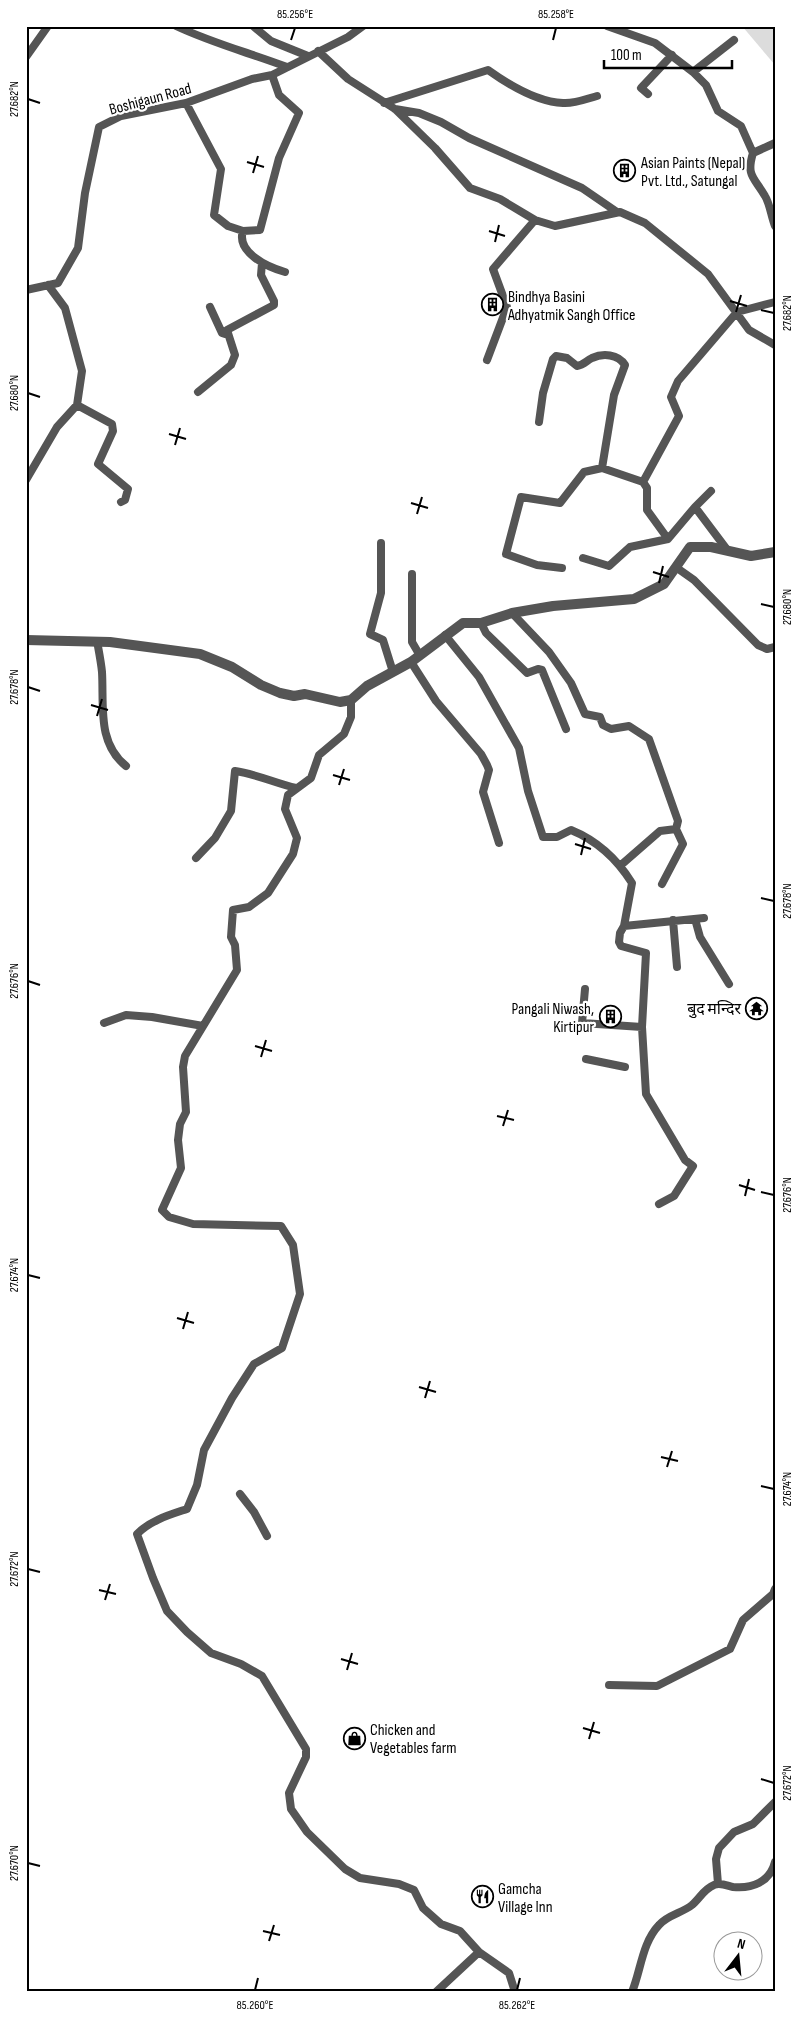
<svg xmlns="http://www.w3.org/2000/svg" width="801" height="2018" viewBox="0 0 801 2018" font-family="'Sofia Sans Condensed','Noto Sans Devanagari',sans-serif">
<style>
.green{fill:#dcdcdc}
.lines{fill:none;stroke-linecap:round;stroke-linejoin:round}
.minor{stroke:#555;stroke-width:8}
.tertiary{stroke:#555;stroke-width:10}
.ticks{fill:none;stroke:#000;stroke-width:2}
.labels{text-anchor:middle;stroke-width:4.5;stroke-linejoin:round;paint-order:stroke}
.street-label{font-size:16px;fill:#000;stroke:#fff}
.poi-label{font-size:16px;fill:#000;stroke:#fff;text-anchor:start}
.neatline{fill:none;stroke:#000;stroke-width:2}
.ticks-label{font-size:12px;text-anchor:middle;fill:#000}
</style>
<rect width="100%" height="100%" fill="#fff"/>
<path class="green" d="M 742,26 L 775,26 L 775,65 Z"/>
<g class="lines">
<path class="minor" d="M 176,26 C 212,43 250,53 287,67
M 253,26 L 271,41 L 308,56
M 607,26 L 655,43 L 693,72 L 706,85 L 718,111 L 741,126 L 753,153 L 775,143
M 318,51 L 348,79 L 395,109 L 435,148 L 470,188 L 500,199 L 535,220 L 555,226 L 620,212 L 645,223 L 708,274 L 749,330 L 775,345
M 26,57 L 48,26
M 693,72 L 734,40
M 648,94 L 641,88 L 672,55
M 186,103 L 221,169 L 214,215 L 228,226 L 243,231 C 236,252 267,267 285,272
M 384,103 L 488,70 C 509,85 537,102 563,103 C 574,104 586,99 597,96
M 395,109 L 419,113 L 441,122 L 469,138 L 582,188 L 617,212
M 753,153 C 746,176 754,177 765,196 C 770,204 771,216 775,226
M 243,231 L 260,230 L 279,158 L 299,113 L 279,95 L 272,75
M 26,290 L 58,283 L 78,248 L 85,193 L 99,127 L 121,116 L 186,103 L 252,79 L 272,75 L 348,37 L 363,26
M 227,330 L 274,305 L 274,301 L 261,275 L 262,263
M 487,360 L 507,307 L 493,269 L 535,220
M 198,392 L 231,365 L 235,355 L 227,330 L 225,334 L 222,333 L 210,307
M 77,405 L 112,424 L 113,431 L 98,464 L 128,489 L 125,500 L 121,502
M 539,422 L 543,393 L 553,359 L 556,356 L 567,358 L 577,366 C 584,365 586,361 592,358 C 603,353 618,354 625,365 L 614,395 L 602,468
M 26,480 L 57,427 L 77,405 L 82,371 L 65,308 L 48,285
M 643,482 L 679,416 L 671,397 L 678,381 L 737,312 L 775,302
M 711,491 L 695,507 L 728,551
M 381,543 L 381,593 L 370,634 L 383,640 L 393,672
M 583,558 L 609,566 L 630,547 L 668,539 L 695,507
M 562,568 L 537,565 L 506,554 L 521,497 L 560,503 L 584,472 L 602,468 L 643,482 L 647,488 L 647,510 L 668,539
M 677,568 L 694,580 L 758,645 L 767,649 L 775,647
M 412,574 L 412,642 L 419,654
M 512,613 L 549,652 L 571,683 L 585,714 L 600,717 L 603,725 L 611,729 L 629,726 L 649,739 L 678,821 L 676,829 L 683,844 L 662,884
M 481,623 L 486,633 L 527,673 L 538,669 L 542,670 L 566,729
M 445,635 L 479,677 L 519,748 L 528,791 L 543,837 L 557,837 L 571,830 C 598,841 617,859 632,883 L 624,926 L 620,933 L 619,942 L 621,946 L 646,953 L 642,1027 L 646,1094 L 685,1160 L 693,1166 L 674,1196 L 659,1204
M 97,641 C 99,652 101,662 102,672 C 104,706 97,743 126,766
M 411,662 L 436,701 L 481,754 L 487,765 L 489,770 L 483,792 L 499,843
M 351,700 L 351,717 L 344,734 L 319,755 L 311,778 L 288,795 L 285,809 L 297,838 L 293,854 L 268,893 L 249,907 L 233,910 L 231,937 L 235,945 L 237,970 L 185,1056 L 183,1067 L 186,1112 L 180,1124 L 178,1140 L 181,1168 L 162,1210 L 169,1217 L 193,1224 L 281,1226 L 293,1245 L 300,1294 L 282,1348 L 254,1364 L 232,1398 L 204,1450 L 197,1485 L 187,1509 C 169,1515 151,1520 137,1534 L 153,1578 L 167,1611 L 187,1632 L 211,1653 L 241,1664 L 262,1676 L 306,1749 L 306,1757 L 289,1793 L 291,1809 L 307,1832 L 345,1869 L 360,1878 L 399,1884 L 414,1890 L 423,1908 L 441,1924 L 460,1931 L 479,1952 L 509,1973 L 515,1992
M 196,858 L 215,838 L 231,811 L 235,771 C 256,774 275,783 296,788
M 621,865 L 660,831 L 676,829
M 695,919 L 700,937 L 729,984
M 673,920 L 677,967
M 624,926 L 704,918
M 585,989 L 582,1023 L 642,1027
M 104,1023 L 126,1015 L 152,1017 L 203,1026
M 586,1059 L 625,1067
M 240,1494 L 254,1512 L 267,1536
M 609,1685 L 657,1686 L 730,1649 L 743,1620 L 773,1594 L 775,1589
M 718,1884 L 716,1859 L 719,1848 L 734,1832 L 753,1824 L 775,1802
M 436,1992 L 479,1952
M 632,1992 C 641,1970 642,1943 659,1925 C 667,1915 682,1913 692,1905 C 700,1898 704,1889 714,1885 C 720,1882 728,1886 733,1887 C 752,1889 770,1882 775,1862"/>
<path class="tertiary" d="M 26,640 L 110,642 L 200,654 L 232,667 L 261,685 L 280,693 L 294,696 L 305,694 L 340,702 L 351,700 L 367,686 L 411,662 L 463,623 L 481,623 L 512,613 L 553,606 L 634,599 L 664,584 L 690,547 L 711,547 L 751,556 L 775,552"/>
</g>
<path class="ticks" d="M 291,40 L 295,28M 553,40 L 556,28M 28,99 L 40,103M 247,162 L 264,167M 253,173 L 258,156M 489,231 L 505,236M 495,242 L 499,225M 730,301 L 747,306M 761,310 L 774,313M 736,312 L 741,295M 28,393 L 40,397M 169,434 L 186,439M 175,445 L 180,428M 411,503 L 428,508M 417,514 L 422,497M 653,572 L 669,577M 659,583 L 663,566M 761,604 L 774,607M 28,687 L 40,691M 91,705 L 108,710M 97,716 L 102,699M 333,775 L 350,780M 339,785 L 344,769M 575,844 L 591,849M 581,855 L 585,838M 761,898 L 774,901M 28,981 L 40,985M 255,1046 L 272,1051M 261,1057 L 266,1040M 497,1116 L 514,1120M 503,1126 L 508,1110M 739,1185 L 755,1190M 761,1192 L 774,1195M 745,1196 L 749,1179M 28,1275 L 40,1278M 177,1318 L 194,1323M 183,1329 L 188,1312M 419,1387 L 436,1392M 425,1398 L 430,1381M 661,1457 L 678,1461M 667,1467 L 672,1451M 761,1486 L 774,1489M 28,1569 L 40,1572M 99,1590 L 116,1594M 105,1600 L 110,1584M 341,1659 L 358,1664M 347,1670 L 352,1653M 583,1728 L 600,1733M 589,1739 L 594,1722M 761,1779 L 774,1783M 28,1863 L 40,1866M 263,1931 L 280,1935M 269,1941 L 274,1925M 255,1990 L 258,1978M 517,1990 L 520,1978"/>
<defs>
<symbol id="building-ring" viewBox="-11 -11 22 22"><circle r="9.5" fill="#fff" stroke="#000" stroke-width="1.5"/><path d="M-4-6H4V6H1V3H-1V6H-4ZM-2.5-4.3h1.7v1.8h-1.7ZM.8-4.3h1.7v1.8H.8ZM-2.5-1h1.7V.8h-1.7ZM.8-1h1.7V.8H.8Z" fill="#000"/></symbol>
<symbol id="temple-ring" viewBox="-11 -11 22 22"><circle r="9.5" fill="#fff" stroke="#000" stroke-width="1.5"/><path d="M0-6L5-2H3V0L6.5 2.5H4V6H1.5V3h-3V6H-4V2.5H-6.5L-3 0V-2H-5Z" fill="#000"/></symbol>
<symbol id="shop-ring" viewBox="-11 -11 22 22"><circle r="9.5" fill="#fff" stroke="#000" stroke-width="1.5"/><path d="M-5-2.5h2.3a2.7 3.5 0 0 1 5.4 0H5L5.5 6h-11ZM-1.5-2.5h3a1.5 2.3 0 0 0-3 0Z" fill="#000"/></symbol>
<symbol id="restaurant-ring" viewBox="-11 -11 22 22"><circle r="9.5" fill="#fff" stroke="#000" stroke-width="1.5"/><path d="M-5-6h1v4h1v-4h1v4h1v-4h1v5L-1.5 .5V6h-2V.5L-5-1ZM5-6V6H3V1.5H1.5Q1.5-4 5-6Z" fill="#000"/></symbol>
</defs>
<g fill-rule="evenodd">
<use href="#building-ring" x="612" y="158" width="25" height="25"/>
<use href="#building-ring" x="480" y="292" width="25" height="25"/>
<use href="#temple-ring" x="744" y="996" width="25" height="25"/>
<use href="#building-ring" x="598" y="1004" width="25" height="25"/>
<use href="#shop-ring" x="342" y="1726" width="25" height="25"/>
<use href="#restaurant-ring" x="470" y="1884" width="25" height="25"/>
</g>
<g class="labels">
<g class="street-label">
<text transform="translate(150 98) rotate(-15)" y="6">Boshigaun Road</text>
</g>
<g class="poi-label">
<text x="641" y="168">Asian Paints (Nepal)<tspan x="641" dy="18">Pvt. Ltd., Satungal</tspan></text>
<text x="508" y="302">Bindhya Basini<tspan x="508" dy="18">Adhyatmik Sangh Office</tspan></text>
<text x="594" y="1014" text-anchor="end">Pangali Niwash,<tspan x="594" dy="18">Kirtipur</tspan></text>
<text x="741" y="1014" text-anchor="end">बुद मन्दिर</text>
<text x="370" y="1735">Chicken and<tspan x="370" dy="18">Vegetables farm</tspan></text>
<text x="498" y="1894">Gamcha<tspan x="498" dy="18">Village Inn</tspan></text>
</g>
</g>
<rect width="801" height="2018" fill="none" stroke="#ffffff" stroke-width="55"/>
<g transform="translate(738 1956) rotate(16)"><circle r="24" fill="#ffffff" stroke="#999999"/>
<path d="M0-4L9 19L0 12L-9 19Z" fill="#000000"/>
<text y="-8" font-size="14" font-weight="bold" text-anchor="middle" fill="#000000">N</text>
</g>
<path d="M604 60v8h128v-8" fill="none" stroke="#000000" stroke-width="2.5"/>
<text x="611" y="60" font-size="15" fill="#000000" stroke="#ffffff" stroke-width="4" paint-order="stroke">100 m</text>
<rect x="28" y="28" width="746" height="1962" class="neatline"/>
<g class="ticks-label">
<text x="295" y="18">85.256°E</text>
<text x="556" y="18">85.258°E</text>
<text transform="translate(14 99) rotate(-90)" y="4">27.682°N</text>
<text transform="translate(787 313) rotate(-90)" y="4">27.682°N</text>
<text transform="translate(14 393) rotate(-90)" y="4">27.680°N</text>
<text transform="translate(787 607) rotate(-90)" y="4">27.680°N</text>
<text transform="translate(14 687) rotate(-90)" y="4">27.678°N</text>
<text transform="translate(787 901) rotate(-90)" y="4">27.678°N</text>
<text transform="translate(14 981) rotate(-90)" y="4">27.676°N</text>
<text transform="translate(787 1195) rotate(-90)" y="4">27.676°N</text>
<text transform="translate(14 1275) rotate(-90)" y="4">27.674°N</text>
<text transform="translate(787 1489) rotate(-90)" y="4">27.674°N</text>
<text transform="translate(14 1569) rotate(-90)" y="4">27.672°N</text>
<text transform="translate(787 1783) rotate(-90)" y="4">27.672°N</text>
<text transform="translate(14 1863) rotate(-90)" y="4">27.670°N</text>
<text x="255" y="2009">85.260°E</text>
<text x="517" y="2009">85.262°E</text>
</g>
</svg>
